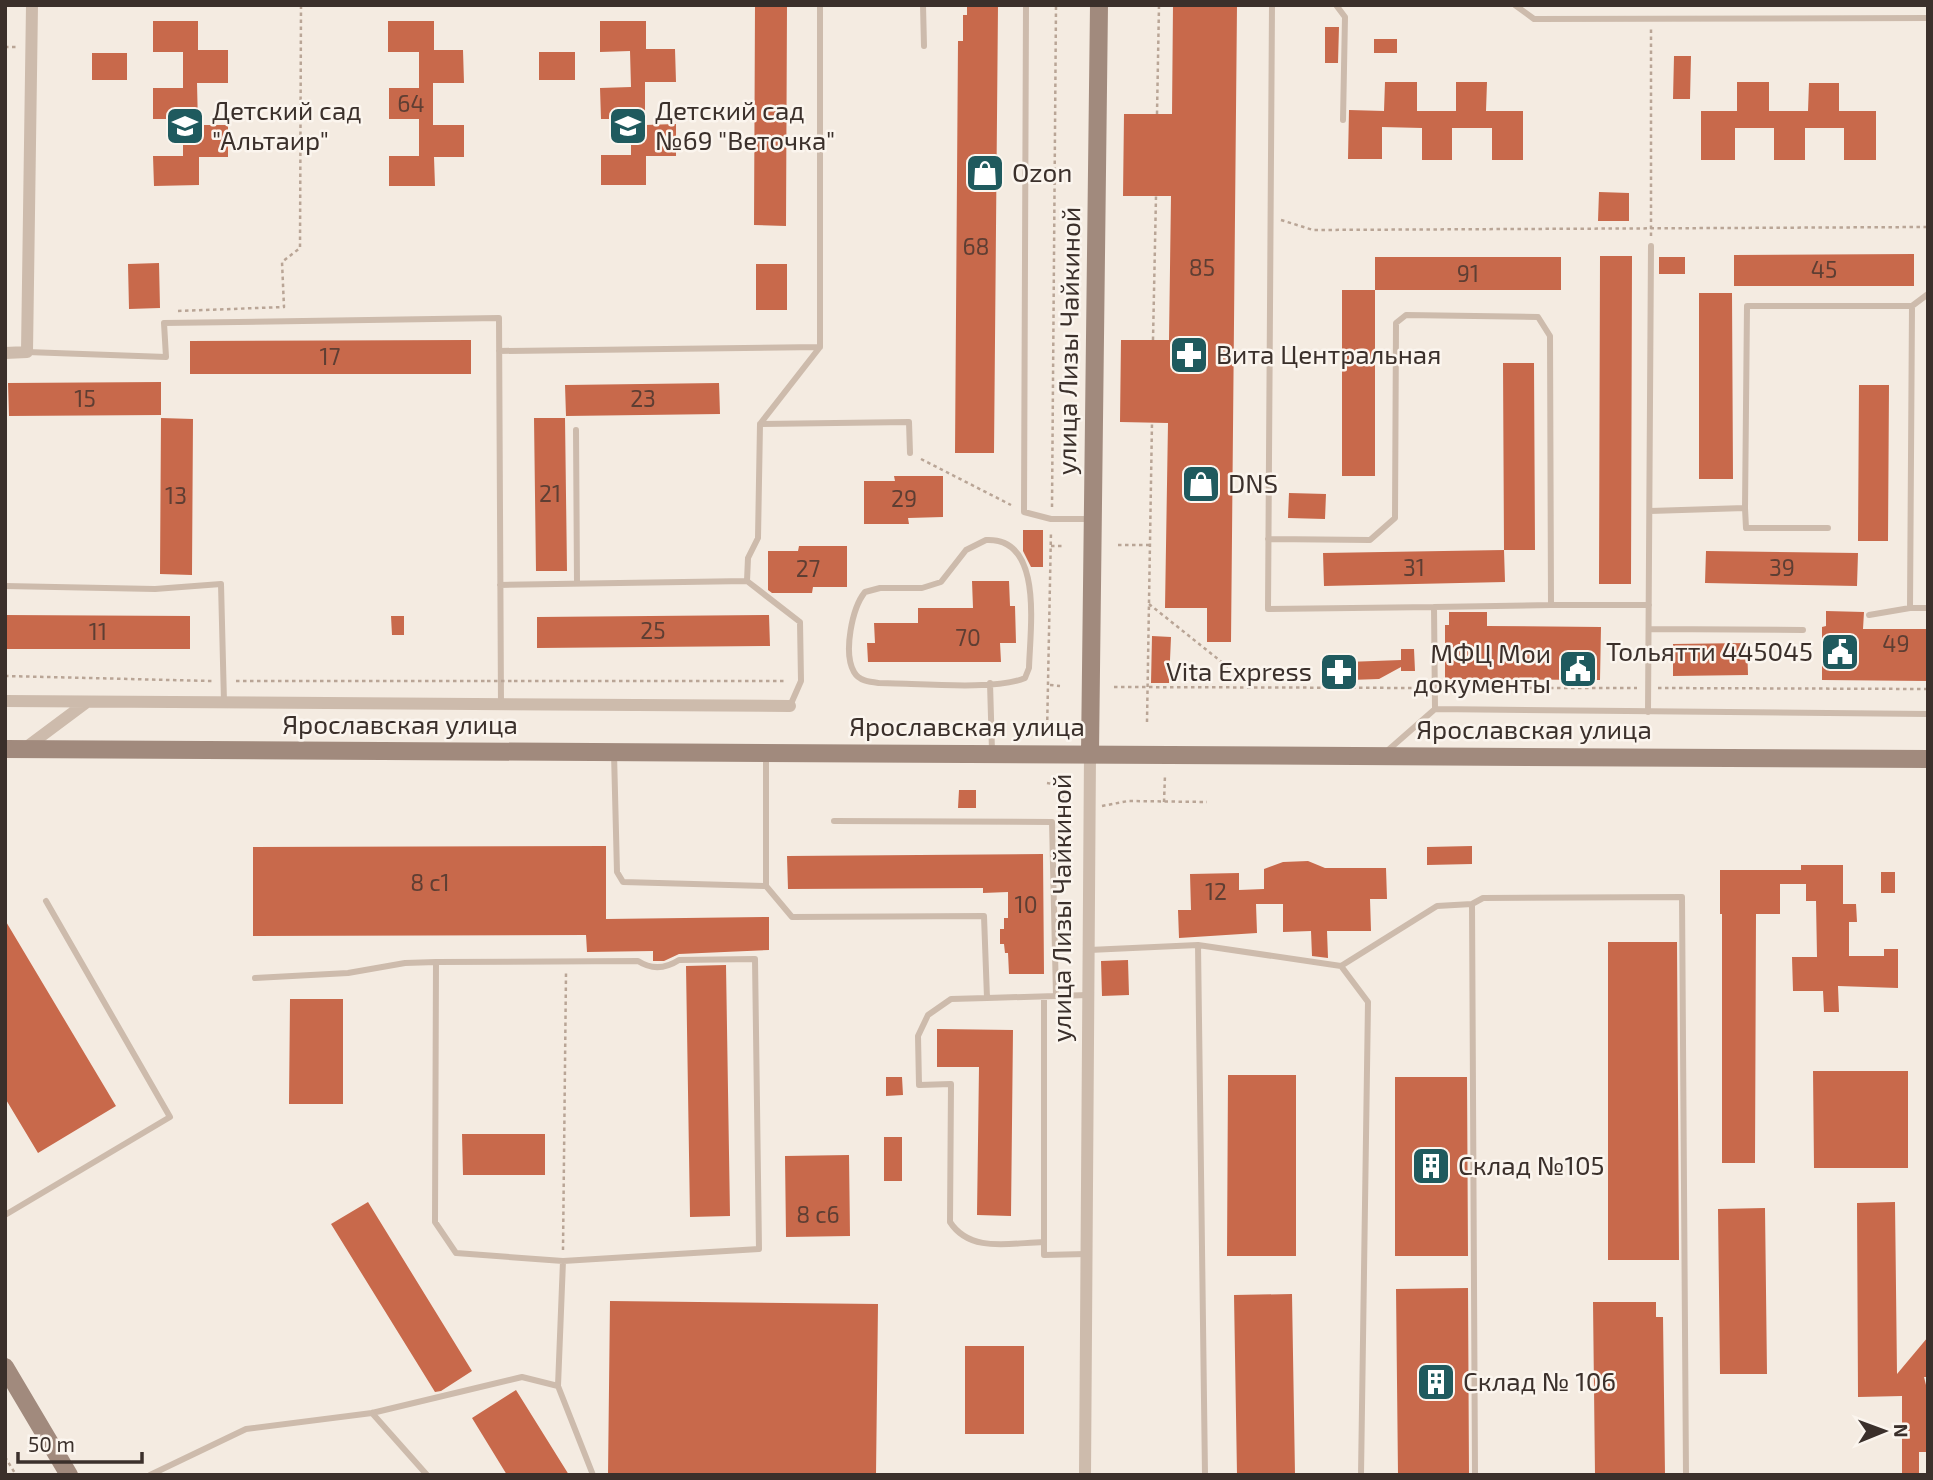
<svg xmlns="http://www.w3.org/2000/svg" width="1933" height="1480" viewBox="0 0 1933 1480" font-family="'Exo 2',sans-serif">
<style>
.building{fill:#c8694b}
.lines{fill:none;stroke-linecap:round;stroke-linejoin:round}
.path{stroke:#b9a596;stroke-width:2.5;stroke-dasharray:3.5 3.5;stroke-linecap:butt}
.service{stroke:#cdbbac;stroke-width:6}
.minor{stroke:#cdbbac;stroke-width:12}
.secondary{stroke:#a18a7d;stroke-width:18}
.path-bridge{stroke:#b9a596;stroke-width:2.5;stroke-dasharray:3.5 3.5;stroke-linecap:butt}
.labels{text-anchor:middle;stroke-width:5;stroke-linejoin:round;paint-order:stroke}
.number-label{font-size:23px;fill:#5e3e33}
.poi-label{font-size:26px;fill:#3b302b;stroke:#fbf5ee;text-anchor:start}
.street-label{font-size:26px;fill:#3b302b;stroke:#fbf5ee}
</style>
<rect width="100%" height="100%" fill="#f4ebe1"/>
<path class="building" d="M 755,5 L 787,5 L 786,226 L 754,225 Z
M 967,5 L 998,5 L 994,453 L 955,453 L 958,41 L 963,41 L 963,15 L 967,15 Z
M 1173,5 L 1237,5 L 1231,642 L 1207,642 L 1207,608 L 1165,608 L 1168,423 L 1120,422 L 1121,340 L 1169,340 L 1171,196 L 1123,196 L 1124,114 L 1172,114 Z
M 153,21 L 198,21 L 198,50 L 228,50 L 228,83 L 197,83 L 198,125 L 228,125 L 228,157 L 199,157 L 199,185 L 154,186 L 153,156 L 183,156 L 183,119 L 153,119 L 153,88 L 183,88 L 183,52 L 153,52 Z
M 388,21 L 434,21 L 434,50 L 463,50 L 464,83 L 433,83 L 433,125 L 464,125 L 464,157 L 434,157 L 435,186 L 389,186 L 389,156 L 419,156 L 419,119 L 389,119 L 389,88 L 419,88 L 419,52 L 388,52 Z
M 600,21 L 646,21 L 646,49 L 675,49 L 676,82 L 645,82 L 645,125 L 676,124 L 676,156 L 646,156 L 646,185 L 601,185 L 601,155 L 631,155 L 631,119 L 601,119 L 600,88 L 631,87 L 630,51 L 600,52 Z
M 1325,27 L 1339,27 L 1338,63 L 1325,63 Z
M 1374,39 L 1397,39 L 1397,53 L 1374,53 Z
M 539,52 L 575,52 L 575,80 L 539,80 Z
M 92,53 L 127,53 L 127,80 L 92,80 Z
M 1674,56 L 1691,56 L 1690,99 L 1673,99 Z
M 1385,82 L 1417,82 L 1417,111 L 1456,111 L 1456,82 L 1487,82 L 1486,111 L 1523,111 L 1523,160 L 1492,160 L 1492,128 L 1452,128 L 1452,160 L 1422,160 L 1422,128 L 1382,127 L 1382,159 L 1348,159 L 1349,110 L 1384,111 Z
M 1737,82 L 1769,82 L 1769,111 L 1808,111 L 1809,83 L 1839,83 L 1839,111 L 1876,111 L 1876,160 L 1844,160 L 1844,128 L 1805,128 L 1805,160 L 1774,160 L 1774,128 L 1735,128 L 1735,160 L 1701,160 L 1701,111 L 1737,111 Z
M 1599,192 L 1629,193 L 1629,221 L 1598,221 Z
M 1914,254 L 1914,286 L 1734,286 L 1734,255 Z
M 1600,256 L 1632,256 L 1631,584 L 1599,584 Z
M 1375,257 L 1561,257 L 1561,290 L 1375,290 Z
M 1659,257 L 1685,257 L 1685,274 L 1659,274 Z
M 159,263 L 160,308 L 129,309 L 128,264 Z
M 756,264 L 787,264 L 787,310 L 756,310 Z
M 1342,290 L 1375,290 L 1375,476 L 1342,476 Z
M 1699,293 L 1732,293 L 1733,479 L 1699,479 Z
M 471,340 L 471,374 L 190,374 L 190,341 Z
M 1503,363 L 1534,363 L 1535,550 L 1504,550 Z
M 161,382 L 161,415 L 9,416 L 8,383 Z
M 719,383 L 720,414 L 566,416 L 565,385 Z
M 1859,385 L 1889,385 L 1888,541 L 1858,541 Z
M 161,418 L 193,419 L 192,575 L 160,574 Z
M 534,418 L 565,418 L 567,571 L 536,571 Z
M 894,476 L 943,476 L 943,517 L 908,518 L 909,524 L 864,524 L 864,481 L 895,481 Z
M 1289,493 L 1326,494 L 1325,519 L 1288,518 Z
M 1023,530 L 1043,530 L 1043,567 L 1031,567 L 1023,551 Z
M 799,546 L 847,546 L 847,587 L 813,587 L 812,593 L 772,593 L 768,590 L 768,551 L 798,551 Z
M 1504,550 L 1505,582 L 1324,586 L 1323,553 Z
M 1706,551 L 1858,553 L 1857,586 L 1705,583 Z
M 972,581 L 1009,581 L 1010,606 L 1015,606 L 1016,643 L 1000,643 L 1001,662 L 868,662 L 867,643 L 875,643 L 874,623 L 918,623 L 918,608 L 973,608 Z
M 1826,611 L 1864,612 L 1863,629 L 1928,629 L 1928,681 L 1822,680 L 1822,627 L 1826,626 Z
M 1449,612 L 1487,612 L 1487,626 L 1601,627 L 1600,680 L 1445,679 L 1445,625 L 1449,625 Z
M 5,615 L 190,616 L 190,649 L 5,649 Z
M 769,615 L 770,646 L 537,648 L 537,617 Z
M 391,616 L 404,616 L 404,635 L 392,635 Z
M 1152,636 L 1171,637 L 1169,683 L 1151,683 Z
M 1747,643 L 1748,675 L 1673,676 L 1673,644 Z
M 1401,649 L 1414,649 L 1415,671 L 1401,671 L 1401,667 L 1379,679 L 1320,681 L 1320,663 L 1401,660 Z
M 959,790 L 976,790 L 976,808 L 958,808 Z
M 606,846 L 606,919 L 769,917 L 769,950 L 679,954 L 664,961 L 653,961 L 653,951 L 587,952 L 586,935 L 253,936 L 253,847 Z
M 1472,846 L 1472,864 L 1427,865 L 1427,847 Z
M 1043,854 L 1044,974 L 1009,974 L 1008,953 L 1005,953 L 1004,944 L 1000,944 L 1000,929 L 1004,929 L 1004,918 L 1008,918 L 1008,892 L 983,893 L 983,888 L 788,889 L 787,856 Z
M 1308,861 L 1325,868 L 1386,868 L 1387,899 L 1370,899 L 1371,931 L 1327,931 L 1328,958 L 1312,956 L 1311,931 L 1283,932 L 1283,904 L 1256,904 L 1257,933 L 1179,938 L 1178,910 L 1191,910 L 1190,874 L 1239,873 L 1239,890 L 1264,889 L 1264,869 L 1283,862 Z
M 1801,865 L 1843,865 L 1843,904 L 1856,904 L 1857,922 L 1849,922 L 1849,956 L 1884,956 L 1884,949 L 1898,949 L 1898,988 L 1838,986 L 1839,1012 L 1824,1012 L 1823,991 L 1793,991 L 1792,957 L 1817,957 L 1816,901 L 1806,901 L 1806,884 L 1780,884 L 1780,914 L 1756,914 L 1755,1163 L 1722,1163 L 1722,914 L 1720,914 L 1720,870 L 1801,870 Z
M 1881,872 L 1895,872 L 1895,893 L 1881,893 Z
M 5,920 L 116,1106 L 38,1153 L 5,1098 Z
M 1608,942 L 1677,942 L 1679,1260 L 1608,1260 Z
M 1128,960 L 1129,995 L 1102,996 L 1101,961 Z
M 726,965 L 730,1216 L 690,1217 L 686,966 Z
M 290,999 L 343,999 L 343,1104 L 289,1104 Z
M 937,1029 L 1013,1030 L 1011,1216 L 977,1215 L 979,1067 L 937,1067 Z
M 1813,1071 L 1908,1071 L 1908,1168 L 1814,1168 Z
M 1228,1075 L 1296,1075 L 1296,1256 L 1227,1256 Z
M 886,1077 L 902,1077 L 903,1095 L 886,1096 Z
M 1395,1077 L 1467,1077 L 1468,1256 L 1395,1256 Z
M 462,1134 L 545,1134 L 545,1175 L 463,1175 Z
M 884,1137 L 902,1137 L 902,1181 L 884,1181 Z
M 849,1155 L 850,1236 L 786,1237 L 785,1156 Z
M 368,1202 L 472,1371 L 441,1391 L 435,1392 L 331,1224 Z
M 1895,1202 L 1897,1374 L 1928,1337 L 1928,1377 L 1924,1377 L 1928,1393 L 1928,1452 L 1919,1452 L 1919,1475 L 1902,1475 L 1902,1396 L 1858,1397 L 1857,1203 Z
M 1765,1208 L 1767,1374 L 1720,1374 L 1718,1209 Z
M 1468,1288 L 1469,1475 L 1398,1475 L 1396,1289 Z
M 1292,1294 L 1295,1475 L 1237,1475 L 1234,1295 Z
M 610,1301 L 878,1304 L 876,1475 L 608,1475 Z
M 1593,1302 L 1656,1302 L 1656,1317 L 1663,1317 L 1665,1475 L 1595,1475 Z
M 965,1346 L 1024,1346 L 1024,1434 L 965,1434 Z
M 516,1390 L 569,1475 L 507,1475 L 472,1418 Z"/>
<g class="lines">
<path class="path" d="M 5,47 L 16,47
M 1157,114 L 1159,5
M 1281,220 L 1313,230 L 1928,227
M 1651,236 L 1651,29
M 178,311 L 284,307 L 282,262 L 300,248 L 301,5
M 1153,340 L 1156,196
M 921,459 L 1011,505
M 1052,507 L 1056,5
M 1118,545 L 1150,545
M 1051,546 L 1064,546
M 1149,604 L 1253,687
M 5,676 L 212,681
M 236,681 L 487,681
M 514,681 L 787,681
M 1050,685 L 1060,686
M 1114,687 L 1424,688
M 1445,688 L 1637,688
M 1658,688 L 1928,689
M 1147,722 L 1152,422
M 1047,734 L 1051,531
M 1047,783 L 1064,786 L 1061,817 L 1075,813
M 1164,802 L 1165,775
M 1102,806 L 1128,801 L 1207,802
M 563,1250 L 566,973
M 5,1457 L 16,1475"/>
<path class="service" d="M 923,5 L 924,46
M 1026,5 L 1024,512 L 1051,519 L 1091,519
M 1272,5 L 1268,609 L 1434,607 L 1435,709
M 1336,5 L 1345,17 L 1343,120
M 1515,5 L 1534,19 L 1928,18
M 1912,306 L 1910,608 L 1928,608
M 499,351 L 820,347
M 27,352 L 166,357 L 164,323 L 499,318 L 501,705
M 760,424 L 909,422 L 910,453
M 576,430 L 577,583
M 1745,508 L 1746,528 L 1828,528
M 1650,511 L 1745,508 L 1747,306 L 1912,306 L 1928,294
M 1268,539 L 1370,540 L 1395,518 L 1396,323 L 1406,315 L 1538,317 L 1550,336 L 1551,605 L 1649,605
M 986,540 C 1044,537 1030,629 1029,668 L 1025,678 C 996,691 914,683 879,683 C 870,682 859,681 854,672 C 843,653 852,608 865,592 L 880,588 L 922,588 L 941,582 L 966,550 Z
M 500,585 L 747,581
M 5,586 L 155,589 L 221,584 L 224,702
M 1434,607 L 1551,605
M 1869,615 L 1910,608
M 1649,629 L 1803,630
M 990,683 L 992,751
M 790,706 L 801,681 L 800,622 L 747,581 L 748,558 L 758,538 L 760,424 L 820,347 L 820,5
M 1648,712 L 1651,246
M 1386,752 L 1435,709 L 1928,714
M 614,753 L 617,872 L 623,882 L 766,886
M 766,755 L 766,886 L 792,917 L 984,916 L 987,998 L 1088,995
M 834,821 L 1052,822 L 1056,996
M 1472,904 L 1483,898 L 1682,897 L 1686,1475
M 1198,945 L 1205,1475
M 1089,950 L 1198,945 L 1341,966 L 1437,906 L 1472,904 L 1475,1475
M 1341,966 L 1368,1002 L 1361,1475
M 255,978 L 348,973 L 405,963 L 436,962
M 1044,997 L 1044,1255 L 1086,1254
M 987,998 L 951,999 L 928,1015 L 918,1036 L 919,1085 L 951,1084 L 950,1222 C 970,1253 1009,1243 1044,1242
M 5,1215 L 170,1117 L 46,901
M 558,1386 L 563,1261 L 759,1249 L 755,959 L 679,960 C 665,969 652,970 638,961 L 436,962 L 435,1222 L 456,1253 L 563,1261
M 372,1413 L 427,1475
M 150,1475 L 246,1429 L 372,1413 L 522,1377 L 558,1386 L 593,1475"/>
<path class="minor" d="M 5,353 L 27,352 L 32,5
M 5,701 L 790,706
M 24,749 L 87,702
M 1085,1475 L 1090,753"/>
<path class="secondary" d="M 5,749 L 1928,759
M 1090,753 L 1099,5
M 5,1367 L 69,1475"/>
<path class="path-bridge" d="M 487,681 L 514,681"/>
</g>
<defs>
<symbol id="school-square" viewBox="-11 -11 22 22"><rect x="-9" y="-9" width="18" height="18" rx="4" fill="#1f5a5e" stroke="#fbf5ee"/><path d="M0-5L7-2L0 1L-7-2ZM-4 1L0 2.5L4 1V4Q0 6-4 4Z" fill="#fff"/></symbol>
<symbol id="shop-square" viewBox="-11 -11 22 22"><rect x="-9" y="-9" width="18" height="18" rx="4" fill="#1f5a5e" stroke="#fbf5ee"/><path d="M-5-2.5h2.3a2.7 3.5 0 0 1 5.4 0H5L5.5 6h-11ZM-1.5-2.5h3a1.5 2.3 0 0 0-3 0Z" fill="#fff"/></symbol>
<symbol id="pharmacy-square" viewBox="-11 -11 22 22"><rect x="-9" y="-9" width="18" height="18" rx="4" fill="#1f5a5e" stroke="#fbf5ee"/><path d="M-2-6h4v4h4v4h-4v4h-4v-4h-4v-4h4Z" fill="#fff"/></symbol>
<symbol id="civic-square" viewBox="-11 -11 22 22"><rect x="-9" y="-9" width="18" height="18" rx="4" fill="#1f5a5e" stroke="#fbf5ee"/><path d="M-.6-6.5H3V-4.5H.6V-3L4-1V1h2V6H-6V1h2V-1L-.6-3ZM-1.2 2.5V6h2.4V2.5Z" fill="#fff"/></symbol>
<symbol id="building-square" viewBox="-11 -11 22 22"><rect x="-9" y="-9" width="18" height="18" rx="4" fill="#1f5a5e" stroke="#fbf5ee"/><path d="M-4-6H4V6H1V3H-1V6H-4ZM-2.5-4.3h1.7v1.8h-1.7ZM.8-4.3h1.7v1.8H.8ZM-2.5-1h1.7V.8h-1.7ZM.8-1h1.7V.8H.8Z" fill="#fff"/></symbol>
</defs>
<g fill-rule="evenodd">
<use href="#school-square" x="163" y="104" width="44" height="44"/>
<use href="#school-square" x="606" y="104" width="44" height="44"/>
<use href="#shop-square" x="963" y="151" width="44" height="44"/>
<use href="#pharmacy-square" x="1167" y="333" width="44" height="44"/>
<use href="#shop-square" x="1179" y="462" width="44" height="44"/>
<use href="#civic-square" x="1818" y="630" width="44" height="44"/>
<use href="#civic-square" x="1556" y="647" width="44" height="44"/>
<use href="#pharmacy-square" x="1317" y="650" width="44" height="44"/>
<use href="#building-square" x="1409" y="1144" width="44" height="44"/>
<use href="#building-square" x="1414" y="1360" width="44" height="44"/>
</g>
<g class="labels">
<g class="number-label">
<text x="411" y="112">64</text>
<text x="976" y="255">68</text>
<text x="1202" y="276">85</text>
<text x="1824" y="278">45</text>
<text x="1468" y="282">91</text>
<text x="330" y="365">17</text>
<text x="85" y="407">15</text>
<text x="643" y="407">23</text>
<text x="550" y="502">21</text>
<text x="176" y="504">13</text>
<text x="904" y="507">29</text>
<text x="1414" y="576">31</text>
<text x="1782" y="576">39</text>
<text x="808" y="577">27</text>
<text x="653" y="639">25</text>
<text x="98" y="640">11</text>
<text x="968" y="646">70</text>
<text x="1896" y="652">49</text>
<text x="430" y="891">8 с1</text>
<text x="1216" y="900">12</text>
<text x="1026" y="913">10</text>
<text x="818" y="1223">8 с6</text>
</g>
<g class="poi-label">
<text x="212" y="120">Детский сад<tspan x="212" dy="30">"Альтаир"</tspan></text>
<text x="655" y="120">Детский сад<tspan x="655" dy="30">№69 "Веточка"</tspan></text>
<text x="1012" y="182">Ozon</text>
<text x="1216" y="364">Вита Центральная</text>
<text x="1228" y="493">DNS</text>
<text x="1813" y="661" text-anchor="end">Тольятти 445045</text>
<text x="1551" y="663" text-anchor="end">МФЦ Мои<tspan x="1551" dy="30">документы</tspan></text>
<text x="1312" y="681" text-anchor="end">Vita Express</text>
<text x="1458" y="1175">Склад №105</text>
<text x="1463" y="1391">Склад № 106</text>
</g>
<g class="street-label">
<text transform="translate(1069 341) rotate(-89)" y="9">улица Лизы Чайкиной</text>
<text x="400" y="734">Ярославская улица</text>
<text x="967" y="736">Ярославская улица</text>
<text x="1534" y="739">Ярославская улица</text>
<text transform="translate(1062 908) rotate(-90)" y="9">улица Лизы Чайкиной</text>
</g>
</g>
<rect width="1933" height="1480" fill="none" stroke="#3b302b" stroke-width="14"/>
<g transform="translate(1884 1431) rotate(89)" stroke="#fbf5ee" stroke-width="5" paint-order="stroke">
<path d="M0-5L12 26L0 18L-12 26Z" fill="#3b302b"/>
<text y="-10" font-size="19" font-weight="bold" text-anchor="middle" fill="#3b302b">N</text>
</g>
<path d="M18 1452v10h124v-10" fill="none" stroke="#3b302b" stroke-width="3.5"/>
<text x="28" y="1452" font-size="21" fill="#3b302b" stroke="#fbf5ee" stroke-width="5" paint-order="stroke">50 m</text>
</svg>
